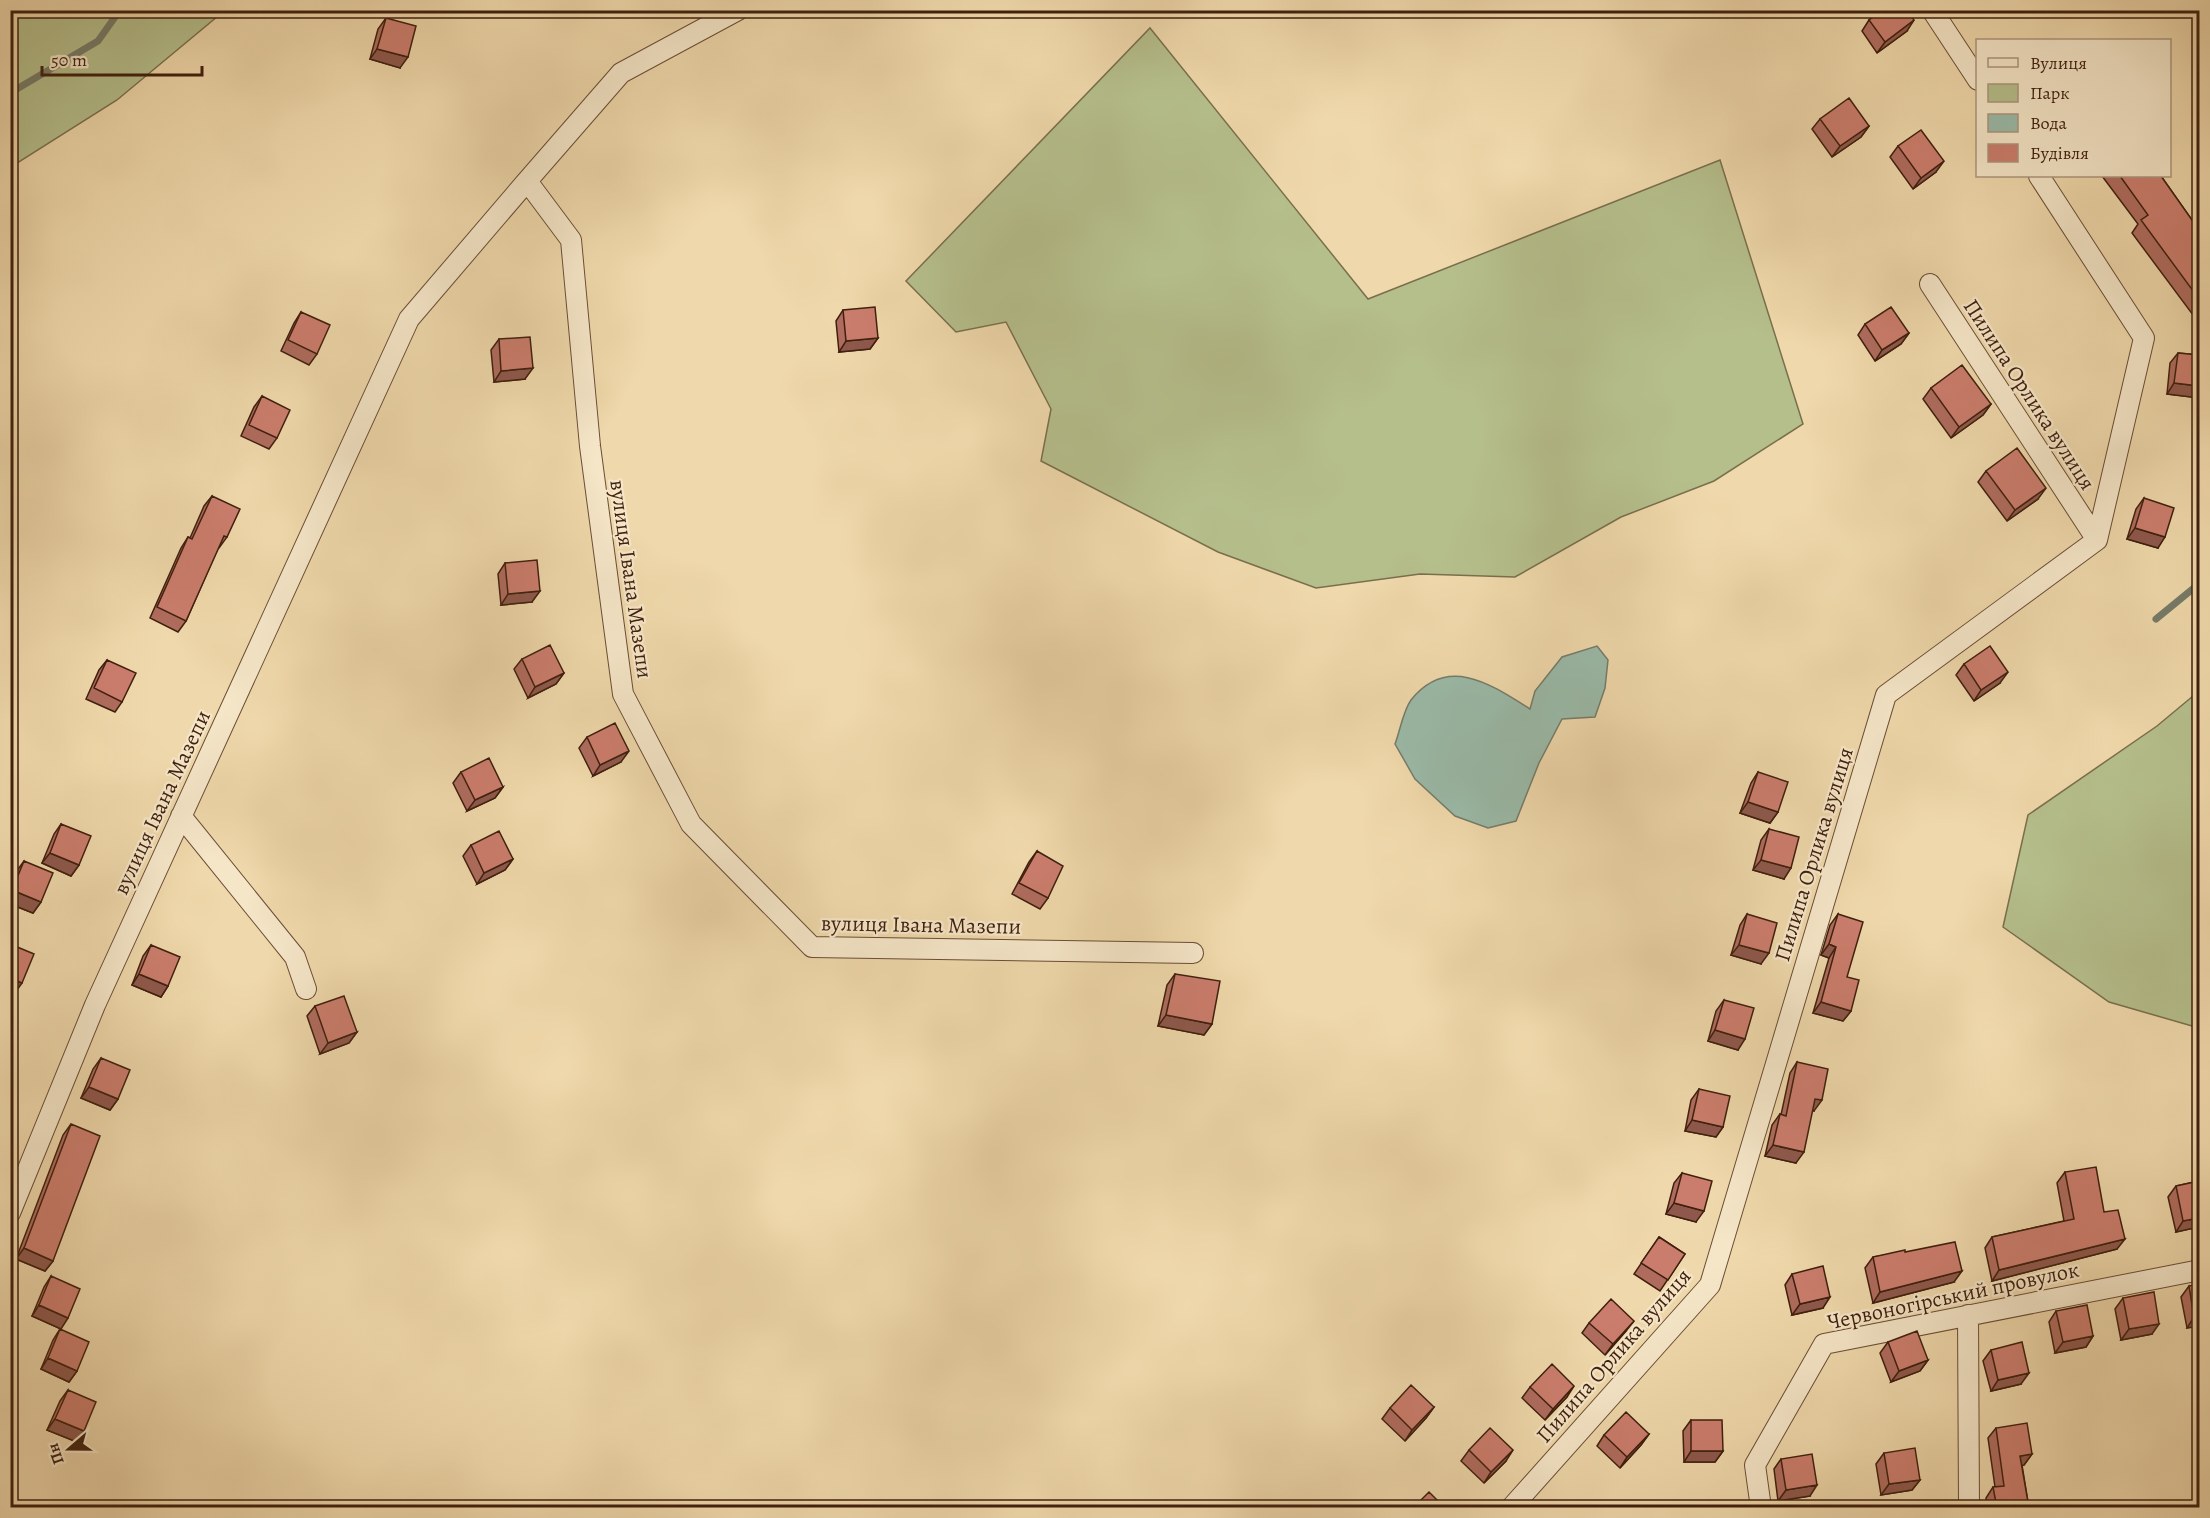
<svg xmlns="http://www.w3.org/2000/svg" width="2210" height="1518" viewBox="0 0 2210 1518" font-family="Alegreya,serif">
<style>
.green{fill:#b5bf8c;stroke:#7a6f4d;stroke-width:1.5}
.water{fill:#9abaa8;stroke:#767c6a;stroke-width:1.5}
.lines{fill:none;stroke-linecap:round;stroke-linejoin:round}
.stream{stroke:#767c6a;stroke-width:7}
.minor-casing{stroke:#6b4d35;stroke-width:22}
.minor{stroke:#f5e6c8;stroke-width:20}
.wall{fill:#af6c5e;stroke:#3f1f0e;stroke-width:1.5}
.shaded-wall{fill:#8e584c;stroke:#3f1f0e;stroke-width:1.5}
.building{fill:#cb7d6d;stroke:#3f1f0e;stroke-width:1.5}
.labels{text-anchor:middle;stroke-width:4.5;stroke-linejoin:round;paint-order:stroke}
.street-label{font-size:22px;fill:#3f1f0e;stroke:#f5e6c8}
</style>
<rect width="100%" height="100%" fill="#efd8ab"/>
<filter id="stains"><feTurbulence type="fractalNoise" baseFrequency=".00333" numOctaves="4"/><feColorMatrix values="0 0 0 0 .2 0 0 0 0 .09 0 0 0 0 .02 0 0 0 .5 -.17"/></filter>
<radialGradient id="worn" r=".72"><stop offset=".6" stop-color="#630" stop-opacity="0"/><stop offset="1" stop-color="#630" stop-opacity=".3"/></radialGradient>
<path class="green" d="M 11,11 L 11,10 L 224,11 L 117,100 L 11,167 Z
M 1150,28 L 1368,299 L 1720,160 L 1803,424 L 1714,481 L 1621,517 L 1515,577 L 1420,574 L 1316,588 L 1218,552 L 1041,461 L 1051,409 L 1006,322 L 956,332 L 906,281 Z
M 2199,691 L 2199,1028 L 2109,1002 L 2003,927 L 2028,815 L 2157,726 Z"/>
<path class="water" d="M 1597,646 L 1608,660 L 1605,688 L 1595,717 L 1562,719 L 1539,763 L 1516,821 L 1488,828 L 1455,816 L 1415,779 L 1395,744 C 1400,731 1403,711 1411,700 C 1448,654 1492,685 1530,709 L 1535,691 L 1562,657 Z"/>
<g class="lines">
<path class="stream" d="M 10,93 L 98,41 L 120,10
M 2156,619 L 2200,583"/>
<defs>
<path id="minor" d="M 1932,10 L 1978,80
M 2039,176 L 2144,338 L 2097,540
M 527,181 L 621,73 L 738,10
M 181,816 L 295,957 L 306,989
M 10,1213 L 95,1005 L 409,319 L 527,181 L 571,240 L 590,446 L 623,694 L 691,824 L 812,947 L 1193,953
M 1968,1315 L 1969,1508
M 1511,1508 L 1710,1285 L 1886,695 L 2097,540 L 1930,284
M 1761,1508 L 1755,1465 L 1824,1344 L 2200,1270"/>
</defs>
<use href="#minor" class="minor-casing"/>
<use href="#minor" class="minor"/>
</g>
<path class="wall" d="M 386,18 L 400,68 L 370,59 L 378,29 Z
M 1869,20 L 1907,31 L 1877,53 L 1862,31 Z
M 1820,119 L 1869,126 L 1861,137 L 1832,157 L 1812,129 Z
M 1898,146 L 1936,172 L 1913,189 L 1890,157 Z
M 2102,176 L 2161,176 L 2199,230 L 2199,310 L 2193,315 L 2132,233 L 2138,224 Z
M 843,310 L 878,338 L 870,349 L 839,352 L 836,321 Z
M 301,312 L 317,354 L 309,365 L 281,351 L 294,323 Z
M 1865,324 L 1909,333 L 1901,344 L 1875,361 L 1858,335 Z
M 499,339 L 525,379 L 494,382 L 491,350 Z
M 2178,353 L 2199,355 L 2199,398 L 2167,394 L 2170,363 Z
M 1931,388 L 1991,404 L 1983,415 L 1951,438 L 1923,399 Z
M 262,396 L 277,438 L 269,449 L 241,436 L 254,407 Z
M 1986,471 L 2038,499 L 2007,521 L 1978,482 Z
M 212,496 L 227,537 L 219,548 L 218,548 L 186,621 L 178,632 L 150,618 L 181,548 L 188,537 L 190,538 L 204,506 Z
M 2144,498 L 2158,548 L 2127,539 L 2136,509 Z
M 505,563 L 532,602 L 501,605 L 498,574 Z
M 522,659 L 564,673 L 556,684 L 528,698 L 514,669 Z
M 107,660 L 122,702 L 115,712 L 86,699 L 99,670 Z
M 1964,664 L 2000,683 L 1974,701 L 1956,675 Z
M 587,737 L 621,762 L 593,776 L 579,748 Z
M 461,772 L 503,787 L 495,798 L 467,811 L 453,783 Z
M 1758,772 L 1778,812 L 1770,823 L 1740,813 L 1751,783 Z
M 61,824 L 79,865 L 71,876 L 42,863 L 54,834 Z
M 1769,829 L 1784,879 L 1753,870 L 1761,840 Z
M 471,845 L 513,859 L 505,870 L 477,884 L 463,856 Z
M 1037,851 L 1048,898 L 1040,909 L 1012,894 L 1029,862 Z
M 24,861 L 41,902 L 33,913 L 10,904 L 10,885 L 16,872 Z
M 1747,914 L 1761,964 L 1731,955 L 1740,925 Z
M 1838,914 L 1851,1011 L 1843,1021 L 1813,1013 L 1829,958 L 1821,955 L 1830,925 Z
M 151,945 L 168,986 L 161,997 L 132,985 L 143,956 Z
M 1175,974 L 1212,1024 L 1204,1035 L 1158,1026 L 1167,985 Z
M 1724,1000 L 1738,1050 L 1708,1041 L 1716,1011 Z
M 315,1006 L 357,1032 L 349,1043 L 320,1054 L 307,1016 Z
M 101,1058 L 118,1099 L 110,1110 L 81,1098 L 93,1069 Z
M 1797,1062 L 1814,1111 L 1812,1111 L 1796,1163 L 1765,1156 L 1772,1125 L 1780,1114 L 1781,1115 L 1790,1073 Z
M 1699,1089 L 1723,1127 L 1716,1137 L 1685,1131 L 1691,1100 Z
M 71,1124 L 53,1261 L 45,1271 L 16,1259 L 63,1135 Z
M 2065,1172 L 2104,1212 L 2117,1249 L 1992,1281 L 1985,1248 L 1992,1237 L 2064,1221 L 2057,1183 Z
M 1682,1173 L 1696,1222 L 1666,1214 L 1674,1183 Z
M 2199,1181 L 2199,1227 L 2176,1232 L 2168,1197 L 2176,1186 Z
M 1659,1237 L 1685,1254 L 1660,1291 L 1634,1274 Z
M 1905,1252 L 1954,1282 L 1873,1303 L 1865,1268 L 1873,1257 Z
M 1792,1274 L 1823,1308 L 1792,1315 L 1785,1285 Z
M 51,1276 L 61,1329 L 32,1316 L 44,1287 Z
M 2189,1286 L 2199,1326 L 2187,1328 L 2181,1297 Z
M 2123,1298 L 2152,1334 L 2121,1340 L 2115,1309 Z
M 2056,1311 L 2093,1336 L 2086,1347 L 2055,1353 L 2049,1322 Z
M 1589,1323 L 1626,1331 L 1605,1355 L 1582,1333 Z
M 60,1329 L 77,1371 L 69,1382 L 41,1369 L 53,1340 Z
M 1888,1342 L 1928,1360 L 1920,1371 L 1891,1382 L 1880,1353 Z
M 1991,1350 L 2021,1384 L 1991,1391 L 1983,1361 Z
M 1530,1387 L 1567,1397 L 1545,1420 L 1522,1398 Z
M 68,1390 L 77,1442 L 47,1430 L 60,1401 Z
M 1434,1407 L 1426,1418 L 1405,1441 L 1382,1419 L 1390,1408 Z
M 1691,1420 L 1723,1451 L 1715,1462 L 1684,1462 L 1683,1431 Z
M 1996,1428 L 2032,1454 L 2024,1465 L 2022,1465 L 2029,1508 L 1987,1508 L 1986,1498 L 1993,1487 L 1995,1487 L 1988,1438 Z
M 1649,1434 L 1641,1445 L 1620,1468 L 1597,1446 L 1604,1435 Z
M 1469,1450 L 1506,1461 L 1484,1483 L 1461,1461 Z
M 1884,1453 L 1920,1480 L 1912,1490 L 1881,1495 L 1876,1464 Z
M 1781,1459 L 1810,1496 L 1778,1501 L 1774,1469 Z"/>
<path class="shaded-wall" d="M 320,10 L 340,10 L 336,15 Z
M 1914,20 L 1907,31 L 1877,53 L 1885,42 Z
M 377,49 L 408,57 L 400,68 L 370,59 Z
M 1869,126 L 1861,137 L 1832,157 L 1840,146 Z
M 1944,161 L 1936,172 L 1913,189 L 1921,178 Z
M 2199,305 L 2199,310 L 2193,315 Z
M 1909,333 L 1901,344 L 1875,361 L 1882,350 Z
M 878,338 L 870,349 L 839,352 L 846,341 Z
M 533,368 L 525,379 L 494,382 L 501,371 Z
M 2174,383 L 2199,386 L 2199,398 L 2167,394 Z
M 1991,404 L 1983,415 L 1951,438 L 1959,427 Z
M 2046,488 L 2038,499 L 2007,521 L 2015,510 Z
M 2135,528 L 2165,537 L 2158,548 L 2127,539 Z
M 540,591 L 532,602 L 501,605 L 508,594 Z
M 2008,672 L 2000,683 L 1974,701 L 1981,690 Z
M 564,673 L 556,684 L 528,698 L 535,687 Z
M 629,751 L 621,762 L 593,776 L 600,765 Z
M 503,787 L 495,798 L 467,811 L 475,800 Z
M 1748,802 L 1778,812 L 1770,823 L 1740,813 Z
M 50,853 L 79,865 L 71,876 L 42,863 Z
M 513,859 L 505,870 L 477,884 L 484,873 Z
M 1761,860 L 1791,868 L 1784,879 L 1753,870 Z
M 12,890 L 41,902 L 33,913 L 10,904 L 10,892 Z
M 1829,944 L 1836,947 L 1829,958 L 1821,955 Z
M 1739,945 L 1769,953 L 1761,964 L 1731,955 Z
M 139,974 L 168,986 L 161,997 L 132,985 Z
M 10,978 L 22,983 L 14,994 L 10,992 Z
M 1821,1002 L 1851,1011 L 1843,1021 L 1813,1013 Z
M 1166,1015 L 1212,1024 L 1204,1035 L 1158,1026 Z
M 1715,1030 L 1745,1039 L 1738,1050 L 1708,1041 Z
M 357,1032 L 349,1043 L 320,1054 L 328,1043 Z
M 89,1087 L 118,1099 L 110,1110 L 81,1098 Z
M 1815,1099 L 1822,1100 L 1814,1111 L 1807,1109 Z
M 1692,1120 L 1723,1127 L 1716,1137 L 1685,1131 Z
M 1773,1145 L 1804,1152 L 1796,1163 L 1765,1156 Z
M 1674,1203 L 1704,1211 L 1696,1222 L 1666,1214 Z
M 2199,1218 L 2199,1227 L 2176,1232 L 2183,1221 Z
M 2125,1239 L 2117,1249 L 1992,1281 L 1999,1270 Z
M 24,1248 L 53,1261 L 45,1271 L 16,1259 Z
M 1962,1271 L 1954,1282 L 1873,1303 L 1880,1292 Z
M 1830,1297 L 1823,1308 L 1792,1315 L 1800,1304 Z
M 39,1305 L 68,1318 L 61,1329 L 32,1316 Z
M 2199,1316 L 2199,1326 L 2187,1328 L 2194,1317 Z
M 1634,1321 L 1626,1331 L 1605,1355 L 1613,1344 Z
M 2159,1324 L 2152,1334 L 2121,1340 L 2129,1329 Z
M 2093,1336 L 2086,1347 L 2055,1353 L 2063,1342 Z
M 48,1358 L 77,1371 L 69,1382 L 41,1369 Z
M 1928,1360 L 1920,1371 L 1891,1382 L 1899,1371 Z
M 2029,1373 L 2021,1384 L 1991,1391 L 1998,1380 Z
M 1574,1386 L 1567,1397 L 1545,1420 L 1553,1409 Z
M 1434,1407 L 1426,1418 L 1405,1441 L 1412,1430 Z
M 55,1419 L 84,1431 L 77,1442 L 47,1430 Z
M 1649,1434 L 1641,1445 L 1620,1468 L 1627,1457 Z
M 1513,1450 L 1506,1461 L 1484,1483 L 1491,1472 Z
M 1691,1451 L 1723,1451 L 1715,1462 L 1684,1462 Z
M 2032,1454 L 2024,1465 L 2013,1467 L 2020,1456 Z
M 1920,1480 L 1912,1490 L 1881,1495 L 1889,1484 Z
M 1817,1485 L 1810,1496 L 1778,1501 L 1786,1490 Z"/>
<path class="building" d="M 1882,10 L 1907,10 L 1914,20 L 1885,42 L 1869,20 Z
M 386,18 L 416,26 L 408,57 L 377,49 Z
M 1849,98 L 1869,126 L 1840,146 L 1820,119 Z
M 1921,130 L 1944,161 L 1921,178 L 1898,146 Z
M 2120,176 L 2161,176 L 2199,230 L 2199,299 L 2141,220 L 2148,215 Z
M 875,307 L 878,338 L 846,341 L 843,310 Z
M 1891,307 L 1909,333 L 1882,350 L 1865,324 Z
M 301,312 L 330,325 L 317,354 L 288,340 Z
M 530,337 L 533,368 L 501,371 L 499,339 Z
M 2178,353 L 2199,355 L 2199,386 L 2174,383 Z
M 1962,365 L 1991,404 L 1959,427 L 1931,388 Z
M 262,396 L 290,410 L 277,438 L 249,425 Z
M 2017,448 L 2046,488 L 2015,510 L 1986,471 Z
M 212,496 L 240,509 L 227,537 L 224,536 L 186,621 L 157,607 L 188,537 L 192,539 Z
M 2144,498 L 2174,508 L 2165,537 L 2135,528 Z
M 537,560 L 540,591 L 508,594 L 505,563 Z
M 550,645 L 564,673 L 535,687 L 522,659 Z
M 1990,646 L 2008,672 L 1981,690 L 1964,664 Z
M 107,660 L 136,673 L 122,702 L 94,688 Z
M 615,723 L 629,751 L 600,765 L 587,737 Z
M 489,758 L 503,787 L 475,800 L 461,772 Z
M 1758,772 L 1788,782 L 1778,812 L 1748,802 Z
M 61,824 L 91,836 L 79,865 L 50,853 Z
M 1769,829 L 1799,837 L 1791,868 L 1761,860 Z
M 499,831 L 513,859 L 484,873 L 471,845 Z
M 1037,851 L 1063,866 L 1048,898 L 1019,883 Z
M 24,861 L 53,873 L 41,902 L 12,890 Z
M 1747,914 L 1777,923 L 1769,953 L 1739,945 Z
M 1838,914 L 1863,922 L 1847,977 L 1859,980 L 1851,1011 L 1821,1002 L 1836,947 L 1829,944 Z
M 10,944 L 34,954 L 22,983 L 10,978 Z
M 151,945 L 180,957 L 168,986 L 139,974 Z
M 1175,974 L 1220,981 L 1212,1024 L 1166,1015 Z
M 344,996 L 357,1032 L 328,1043 L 315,1006 Z
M 1724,1000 L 1754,1008 L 1745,1039 L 1715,1030 Z
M 101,1058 L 130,1070 L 118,1099 L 89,1087 Z
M 1797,1062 L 1828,1069 L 1822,1100 L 1815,1099 L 1804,1152 L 1773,1145 L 1780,1114 L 1786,1116 Z
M 1699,1089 L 1730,1096 L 1723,1127 L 1692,1120 Z
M 71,1124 L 100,1136 L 53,1261 L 24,1248 Z
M 2096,1167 L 2104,1212 L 2118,1210 L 2125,1239 L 1999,1270 L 1992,1237 L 2074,1219 L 2065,1172 Z
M 1682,1173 L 1712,1181 L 1704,1211 L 1674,1203 Z
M 2199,1181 L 2199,1218 L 2183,1221 L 2176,1186 Z
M 1659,1237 L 1685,1254 L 1668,1280 L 1641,1263 Z
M 1955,1242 L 1962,1271 L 1880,1292 L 1873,1257 L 1905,1250 L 1905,1252 Z
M 1823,1266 L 1830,1297 L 1800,1304 L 1792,1274 Z
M 51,1276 L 80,1289 L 68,1318 L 39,1305 Z
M 2199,1284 L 2199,1316 L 2194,1317 L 2189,1286 Z
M 2154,1292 L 2159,1324 L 2129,1329 L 2123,1298 Z
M 1611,1299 L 1634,1321 L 1613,1344 L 1589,1323 Z
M 2087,1305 L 2093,1336 L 2063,1342 L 2056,1311 Z
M 60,1329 L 89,1342 L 77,1371 L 48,1358 Z
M 1917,1331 L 1928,1360 L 1899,1371 L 1888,1342 Z
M 2022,1342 L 2029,1373 L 1998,1380 L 1991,1350 Z
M 1552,1364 L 1574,1386 L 1553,1409 L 1530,1387 Z
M 1411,1385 L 1434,1407 L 1412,1430 L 1390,1408 Z
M 68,1390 L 96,1402 L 84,1431 L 55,1419 Z
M 1626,1412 L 1649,1434 L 1627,1457 L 1604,1435 Z
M 1691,1420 L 1722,1420 L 1723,1451 L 1691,1451 Z
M 2027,1423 L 2032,1454 L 2020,1456 L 2029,1508 L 1997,1508 L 1993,1487 L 2004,1486 L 1996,1428 Z
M 1490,1428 L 1513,1450 L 1491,1472 L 1469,1450 Z
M 1915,1448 L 1920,1480 L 1889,1484 L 1884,1453 Z
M 1812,1454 L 1817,1485 L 1786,1490 L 1781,1459 Z
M 1429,1492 L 1445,1508 L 1413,1508 Z
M 1551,1501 L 1557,1508 L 1545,1508 Z"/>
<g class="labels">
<g class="street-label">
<text transform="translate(2030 394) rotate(57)" y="8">Пилипа Орлика вулиця</text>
<text transform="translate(632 579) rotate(82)" y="8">вулиця Івана Мазепи</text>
<text transform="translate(161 802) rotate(-65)" y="8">вулиця Івана Мазепи</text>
<text transform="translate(1813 854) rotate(-73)" y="8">Пилипа Орлика вулиця</text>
<text transform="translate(921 924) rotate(1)" y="8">вулиця Івана Мазепи</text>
<text transform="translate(1953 1295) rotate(-12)" y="8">Червоногірський провулок</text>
<text transform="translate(1613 1355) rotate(-49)" y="8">Пилипа Орлика вулиця</text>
</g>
</g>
<rect width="2210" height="1518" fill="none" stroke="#efd8ab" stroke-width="36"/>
<rect x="12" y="12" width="2186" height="1494" fill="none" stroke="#3f1f0e" stroke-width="3"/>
<rect x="18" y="18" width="2174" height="1482" fill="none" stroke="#3f1f0e" stroke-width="1.5"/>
<rect x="1976" y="39" width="195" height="138" fill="#f5e6c8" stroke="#ac967e" stroke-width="1.5"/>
<rect x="1988" y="58" width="30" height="9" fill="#f5e6c8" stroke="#ac967e" stroke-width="1.5"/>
<text x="2030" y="69" font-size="18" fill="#3f1f0e">Вулиця</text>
<rect x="1988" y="84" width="30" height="18" fill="#b5bf8c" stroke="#ac967e" stroke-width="1.5"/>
<text x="2030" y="99" font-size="18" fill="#3f1f0e">Парк</text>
<rect x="1988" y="114" width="30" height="18" fill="#9abaa8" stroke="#ac967e" stroke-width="1.5"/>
<text x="2030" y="129" font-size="18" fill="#3f1f0e">Вода</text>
<rect x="1988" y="144" width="30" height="18" fill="#cb7d6d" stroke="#ac967e" stroke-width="1.5"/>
<text x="2030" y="159" font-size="18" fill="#3f1f0e">Будівля</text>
<g transform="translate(69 1449) rotate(250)" stroke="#f5e6c8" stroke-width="4.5" paint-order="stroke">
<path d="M0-4.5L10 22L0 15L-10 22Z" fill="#3f1f0e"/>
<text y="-9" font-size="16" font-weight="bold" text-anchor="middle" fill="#3f1f0e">Пн</text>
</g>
<path d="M42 66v9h160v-9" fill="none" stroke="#3f1f0e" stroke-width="3"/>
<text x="51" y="66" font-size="18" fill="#3f1f0e" stroke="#f5e6c8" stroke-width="4.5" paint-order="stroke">50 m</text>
<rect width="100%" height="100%" filter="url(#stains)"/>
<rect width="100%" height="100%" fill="url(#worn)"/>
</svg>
